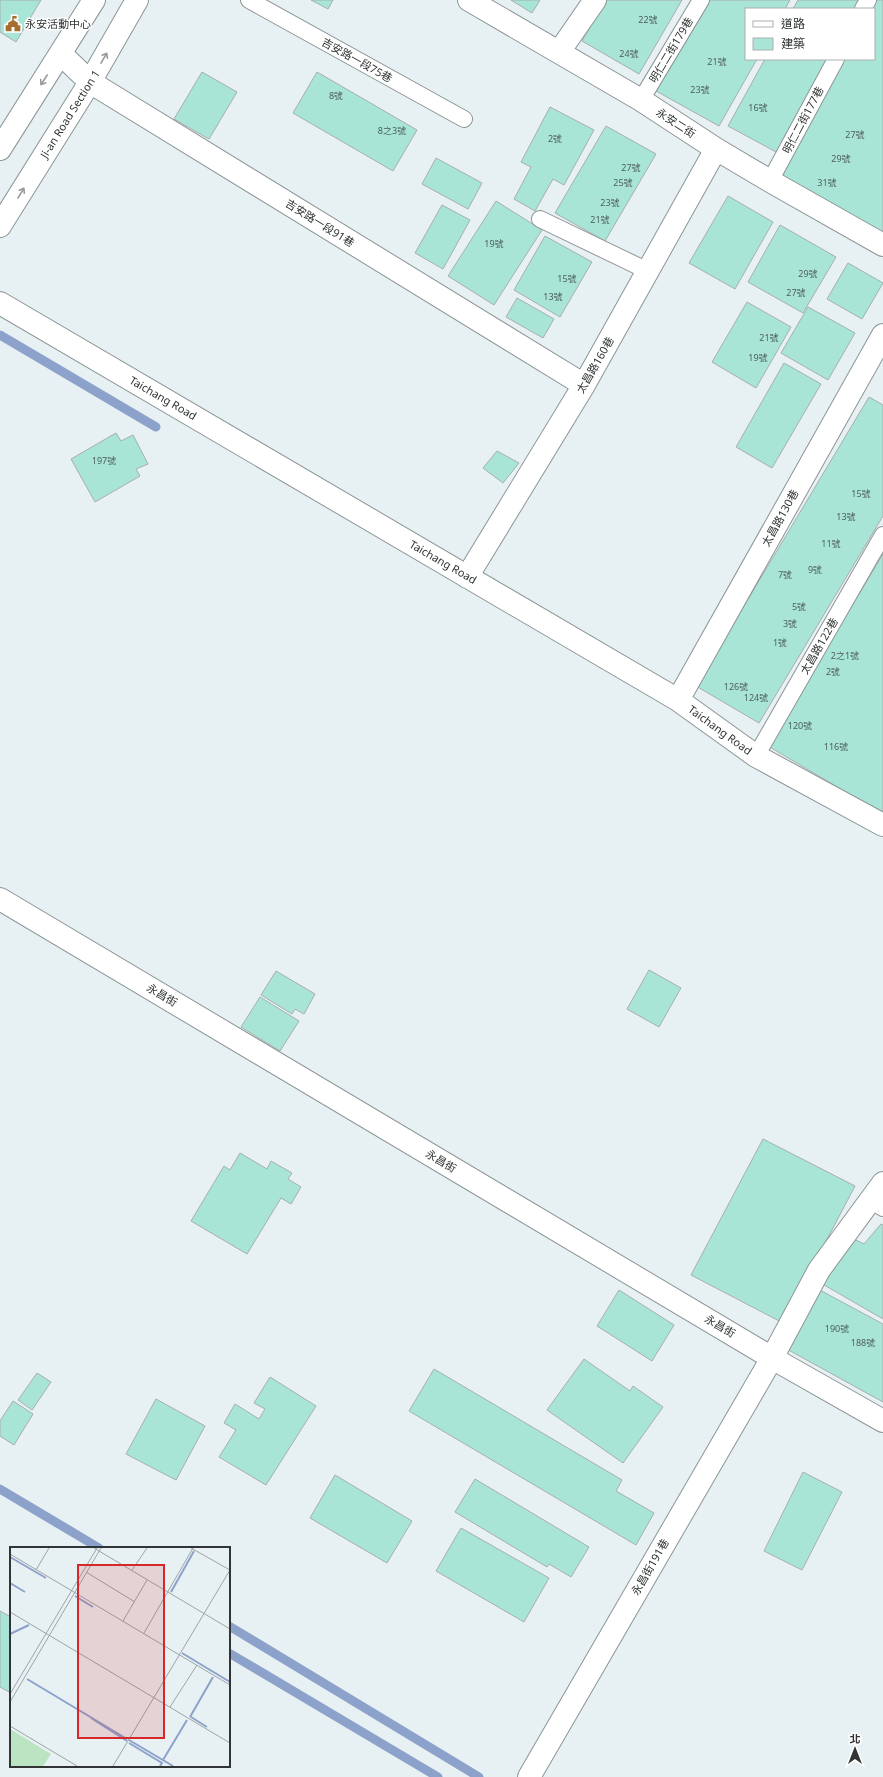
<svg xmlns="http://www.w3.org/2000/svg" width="883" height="1777" viewBox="0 0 883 1777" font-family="'Noto Sans','Noto Sans TC',sans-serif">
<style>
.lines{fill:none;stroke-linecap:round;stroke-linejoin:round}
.stream{stroke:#8da2cb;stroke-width:9}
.building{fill:#a9e5d7;stroke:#a6afad}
.service-casing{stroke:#8c9596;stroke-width:18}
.minor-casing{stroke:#8c9596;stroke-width:24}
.tertiary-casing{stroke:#8c9596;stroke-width:24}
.service{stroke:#fff;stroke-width:16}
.minor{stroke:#fff;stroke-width:22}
.tertiary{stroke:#fff;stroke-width:22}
.oneway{stroke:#989a9a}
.labels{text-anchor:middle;stroke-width:3;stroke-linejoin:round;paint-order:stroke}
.number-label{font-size:9px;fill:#4e605d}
.poi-label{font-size:11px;fill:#303434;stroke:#fff;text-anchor:start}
.street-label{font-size:11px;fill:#303434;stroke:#fff}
.inset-river{fill:none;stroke:#8da2cb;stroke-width:2}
.inset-road{fill:none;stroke:#9ea5a6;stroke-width:1}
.view{fill:#d62828;fill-opacity:0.15;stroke:#d62828;stroke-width:2}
.inset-edge{fill:none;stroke:#303434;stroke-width:2}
</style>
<rect width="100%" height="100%" fill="#e7f0f2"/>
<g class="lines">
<path class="stream" d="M 0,335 L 156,427
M 0,1489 L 99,1548
M 229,1626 L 479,1777
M 229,1653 L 438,1777"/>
</g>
<path class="building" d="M 0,0 L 41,0 L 16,42 L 0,32 Z
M 311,0 L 333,0 L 328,9 Z
M 511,0 L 540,0 L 532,13 Z
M 606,0 L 682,0 L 639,74 L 582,41 Z
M 707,0 L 790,0 L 785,9 L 746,9 L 746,59 L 757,59 L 719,126 L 656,91 Z
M 798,0 L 863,0 L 858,9 L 793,9 Z
M 874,0 L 883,0 L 883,235 L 779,174 L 842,59 L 874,59 L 874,9 L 869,9 Z
M 765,59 L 831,59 L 778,153 L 728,126 Z
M 202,72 L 237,92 L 209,139 L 174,119 Z
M 317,72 L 417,130 L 393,171 L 293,113 Z
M 550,107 L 594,130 L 564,185 L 553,179 L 535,211 L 514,199 L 531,167 L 521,162 Z
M 606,126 L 656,154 L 605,241 L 555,213 Z
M 436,158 L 482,183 L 468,209 L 422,184 Z
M 728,196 L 773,222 L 735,289 L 689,263 Z
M 496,201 L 542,230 L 494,305 L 448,276 Z
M 442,205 L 470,220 L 443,269 L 415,253 Z
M 780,225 L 836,257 L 803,313 L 748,282 Z
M 545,236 L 592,262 L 560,317 L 514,290 Z
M 848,263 L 883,283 L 862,319 L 827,299 Z
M 517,298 L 554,319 L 543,338 L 506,317 Z
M 747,302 L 791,327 L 756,388 L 712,362 Z
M 808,307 L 855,333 L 828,380 L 781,353 Z
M 784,363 L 821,384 L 772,468 L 736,447 Z
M 869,397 L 883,405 L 883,516 L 759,723 L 696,686 Z
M 116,433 L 121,441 L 133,435 L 148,464 L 136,469 L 140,476 L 95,502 L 71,459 Z
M 497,451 L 519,463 L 503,483 L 483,468 Z
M 883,554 L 883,814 L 768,746 Z
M 649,970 L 681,988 L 659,1027 L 627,1009 Z
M 276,971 L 315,994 L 304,1014 L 295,1009 L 292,1014 L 261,995 Z
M 260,997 L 299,1021 L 280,1051 L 241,1027 Z
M 763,1139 L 855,1186 L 783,1323 L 691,1275 Z
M 240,1153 L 267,1169 L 271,1161 L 292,1173 L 288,1179 L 301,1187 L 291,1204 L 281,1198 L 247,1254 L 191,1221 L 224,1166 L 230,1170 Z
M 881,1224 L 883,1225 L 883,1319 L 819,1282 L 850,1237 L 864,1244 Z
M 816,1288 L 883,1324 L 883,1402 L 783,1347 Z
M 619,1290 L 674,1325 L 652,1361 L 597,1326 Z
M 584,1359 L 630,1391 L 633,1386 L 663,1407 L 623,1463 L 547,1410 Z
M 434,1369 L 622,1480 L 616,1491 L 654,1513 L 636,1545 L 409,1411 Z
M 37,1373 L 51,1382 L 32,1410 L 18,1400 Z
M 270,1377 L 316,1406 L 266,1485 L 219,1457 L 236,1430 L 224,1423 L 235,1404 L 259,1419 L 265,1409 L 254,1403 Z
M 156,1399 L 205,1426 L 176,1480 L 126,1454 Z
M 13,1401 L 33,1414 L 14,1445 L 0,1436 L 0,1421 Z
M 803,1472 L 842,1492 L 802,1570 L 764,1551 Z
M 335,1475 L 412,1521 L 387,1563 L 310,1518 Z
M 475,1479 L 589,1547 L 571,1577 L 549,1564 L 547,1567 L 455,1512 Z
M 461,1528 L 549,1578 L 524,1622 L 436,1571 Z
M 0,1611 L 11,1617 L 11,1693 L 0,1687 Z"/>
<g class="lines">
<defs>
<path id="service" d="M 249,0 L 464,119
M 863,9 L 868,0
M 641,100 L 701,0
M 770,181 L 836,59
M 540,219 L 648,271
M 756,756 L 883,535
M 871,1200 L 883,1208"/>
<path id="minor" d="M 469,0 L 641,100 L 716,149 L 770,181 L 883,245
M 559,52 L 595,0
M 61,54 L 90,82 L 584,385
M 0,303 L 678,700 L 756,756 L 883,825
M 467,577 L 584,385 L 716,149
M 678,700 L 883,335
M 0,899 L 772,1358 L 883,1421
M 529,1777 L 772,1358 L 819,1270 L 883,1183"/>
<path id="tertiary" d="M 0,149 L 94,0
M 0,226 L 90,82 L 137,0"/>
</defs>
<use href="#service" class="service-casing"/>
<use href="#minor" class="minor-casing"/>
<use href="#tertiary" class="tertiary-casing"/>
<use href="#service" class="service"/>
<use href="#minor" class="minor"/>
<use href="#tertiary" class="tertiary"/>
</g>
<defs><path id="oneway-shaft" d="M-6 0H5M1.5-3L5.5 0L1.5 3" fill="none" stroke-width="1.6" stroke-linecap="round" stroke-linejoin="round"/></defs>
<g class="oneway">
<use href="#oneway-shaft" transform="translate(104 58) rotate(-60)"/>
<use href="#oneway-shaft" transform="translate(44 80) rotate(123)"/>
<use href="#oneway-shaft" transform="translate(21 193) rotate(-58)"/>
</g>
<defs>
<symbol id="civic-bare" viewBox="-9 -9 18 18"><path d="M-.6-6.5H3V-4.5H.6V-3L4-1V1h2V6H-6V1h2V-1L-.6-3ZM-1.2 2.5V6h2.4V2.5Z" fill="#a76d2d" stroke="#fff" stroke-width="2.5" paint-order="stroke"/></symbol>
</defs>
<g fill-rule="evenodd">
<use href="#civic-bare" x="2" y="13" width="22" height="22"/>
</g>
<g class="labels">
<g class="number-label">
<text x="648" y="23">22號</text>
<text x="629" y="57">24號</text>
<text x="717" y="65">21號</text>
<text x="700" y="93">23號</text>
<text x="336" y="99">8號</text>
<text x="758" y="111">16號</text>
<text x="392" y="134">8之3號</text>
<text x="855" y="138">27號</text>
<text x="555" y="142">2號</text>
<text x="841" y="162">29號</text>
<text x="631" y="171">27號</text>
<text x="623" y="186">25號</text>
<text x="827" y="186">31號</text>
<text x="610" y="206">23號</text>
<text x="600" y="223">21號</text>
<text x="494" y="247">19號</text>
<text x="808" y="277">29號</text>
<text x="567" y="282">15號</text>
<text x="796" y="296">27號</text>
<text x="553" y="300">13號</text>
<text x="769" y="341">21號</text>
<text x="758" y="361">19號</text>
<text x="104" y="464">197號</text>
<text x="861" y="497">15號</text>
<text x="846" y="520">13號</text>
<text x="831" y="547">11號</text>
<text x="815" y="573">9號</text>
<text x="785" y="578">7號</text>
<text x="799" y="610">5號</text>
<text x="790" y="627">3號</text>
<text x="780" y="646">1號</text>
<text x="845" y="659">2之1號</text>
<text x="833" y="675">2號</text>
<text x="736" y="690">126號</text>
<text x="756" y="701">124號</text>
<text x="800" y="729">120號</text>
<text x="836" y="750">116號</text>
<text x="837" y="1332">190號</text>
<text x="863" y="1346">188號</text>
</g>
<g class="poi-label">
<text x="25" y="28">永安活動中心</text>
</g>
<g class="street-label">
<text transform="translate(671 50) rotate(-59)" y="4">明仁二街179巷</text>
<text transform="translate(357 60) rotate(29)" y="4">吉安路一段75巷</text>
<text transform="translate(70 114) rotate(-58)" y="4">Ji-an Road Section 1</text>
<text transform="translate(803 120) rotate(-62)" y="4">明仁二街177巷</text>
<text transform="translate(676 123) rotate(33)" y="4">永安二街</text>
<text transform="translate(320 223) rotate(32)" y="4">吉安路一段91巷</text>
<text transform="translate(595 365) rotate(-60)" y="4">太昌路160巷</text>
<text transform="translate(163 398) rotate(30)" y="4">Taichang Road</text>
<text transform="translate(780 518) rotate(-61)" y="4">太昌路130巷</text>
<text transform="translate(443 562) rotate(30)" y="4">Taichang Road</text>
<text transform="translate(819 646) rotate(-60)" y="4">太昌路122巷</text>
<text transform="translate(720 730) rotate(36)" y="4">Taichang Road</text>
<text transform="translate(162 995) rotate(31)" y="4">永昌街</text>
<text transform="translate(441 1161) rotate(31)" y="4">永昌街</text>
<text transform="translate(720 1326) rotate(31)" y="4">永昌街</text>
<text transform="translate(650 1567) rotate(-60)" y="4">永昌街191巷</text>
</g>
</g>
<g transform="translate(10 1547)">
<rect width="220" height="220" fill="#e7f0f2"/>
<path d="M 0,182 L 41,207 L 33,219 L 0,219 Z" fill="#bbe4c3"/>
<path class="inset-river" d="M 0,10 L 36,31M 0,36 L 15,45M 161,45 L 184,4M 65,49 L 83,60M 0,87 L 19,78M 172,106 L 220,135M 17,132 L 117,192M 180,170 L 203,130M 181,170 L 197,180M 81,171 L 117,194M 119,193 L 163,219M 119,196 L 152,216 L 150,219M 153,213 L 177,173"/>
<path class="inset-road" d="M 84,1 L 220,82M 181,1 L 220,23M 0,7 L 220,138M 26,23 L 39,1M 122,23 L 137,1M 76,25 L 125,55M 0,65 L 220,196M 113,74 L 137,33M 134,86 L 183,1M 0,147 L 87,1M 0,155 L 91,1M 160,160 L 187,118M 0,179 L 67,219M 103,219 L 220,23"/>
<path class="view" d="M 68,18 L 154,18 L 154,191 L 68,191 Z"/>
<rect width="220" height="220" class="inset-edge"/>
</g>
<rect x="745" y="8" width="130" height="52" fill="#ffffff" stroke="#acaeae"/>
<rect x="753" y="21" width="20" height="6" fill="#ffffff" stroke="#acaeae"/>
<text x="781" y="28" font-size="12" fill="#303434">道路</text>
<rect x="753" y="38" width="20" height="12" fill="#a9e5d7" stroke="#acaeae"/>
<text x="781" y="48" font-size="12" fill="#303434">建築</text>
<g transform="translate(855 1749)" stroke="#ffffff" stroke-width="3" paint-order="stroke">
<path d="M0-3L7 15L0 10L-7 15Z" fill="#303434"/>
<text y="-6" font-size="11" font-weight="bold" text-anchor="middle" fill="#303434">北</text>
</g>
</svg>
